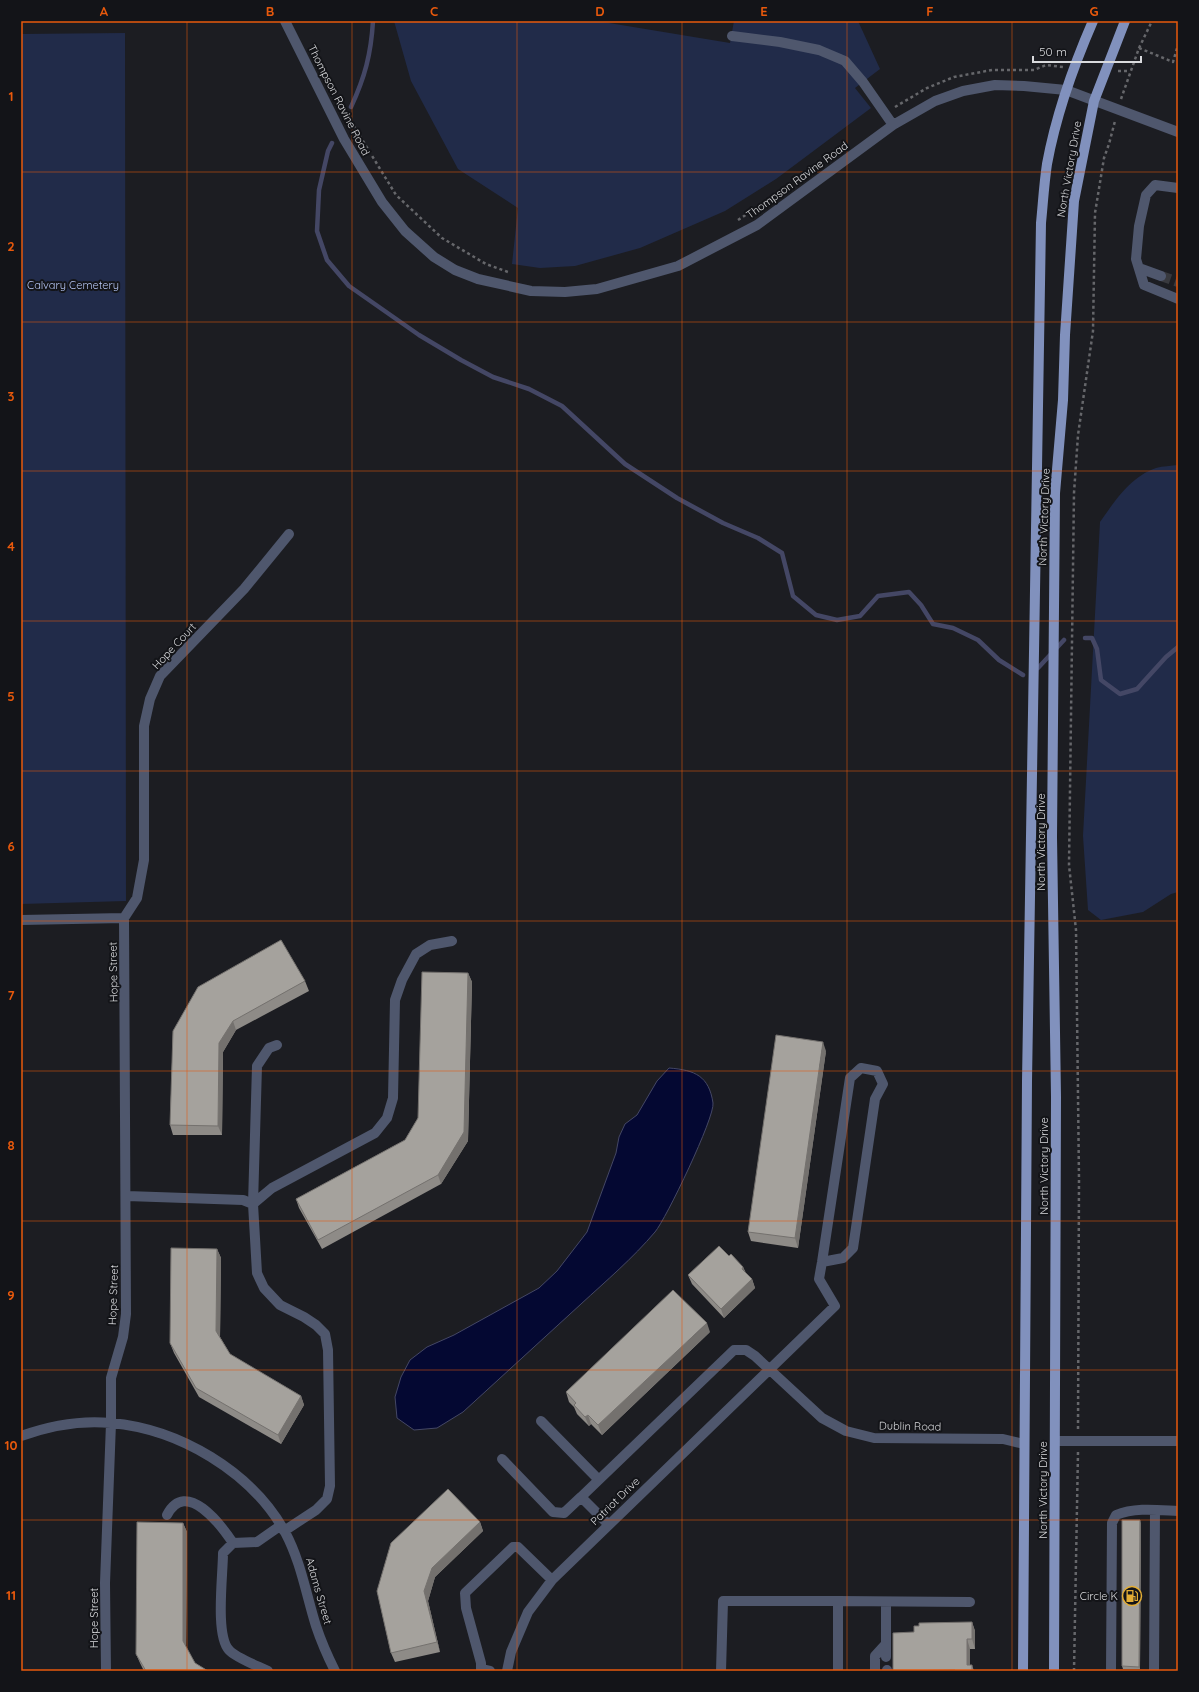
<svg xmlns="http://www.w3.org/2000/svg" width="1199" height="1692" viewBox="0 0 1199 1692" font-family="Quicksand,sans-serif">
<style>
.green{fill:#212b49}
.water{fill:#040832;stroke:#444765}
.lines{fill:none;stroke-linecap:round;stroke-linejoin:round}
.stream{stroke:#444765;stroke-width:4.5}
.minor-tunnel{stroke:#38393e;stroke-width:10;stroke-dasharray:10 5;stroke-linecap:butt}
.path{stroke:#66676b;stroke-width:2.5;stroke-dasharray:3 3;stroke-linecap:butt}
.minor{stroke:#4f576d;stroke-width:10}
.major{stroke:#8191bd;stroke-width:10}
.wall{fill:#8e8b87}
.shaded-wall{fill:#74716e}
.building{fill:#a5a29d;stroke:#74716e}
.grid{fill:none;stroke:#e8590c;stroke-width:1;stroke-opacity:0.55}
.labels{text-anchor:middle;stroke-width:4;stroke-linejoin:round;paint-order:stroke}
.street-label{font-size:11px;fill:#d9dadd;stroke:#131418}
.park-label{font-size:11px;fill:#b5c5f3;stroke:#131418}
.poi-label{font-size:11px;fill:#d9dadd;stroke:#131418;text-anchor:end}
.neatline{fill:none;stroke:#e8590c;stroke-width:1.5}
.grid-label{font-size:13px;text-anchor:middle;font-weight:bold;fill:#e8590c}
</style>
<rect width="100%" height="100%" fill="#1c1d22"/>
<path class="green" d="M 394,21 L 597,21 L 730,43 L 734,21 L 858,21 L 880,69 L 855,88 L 871,108 L 776,179 L 725,211 L 640,248 L 575,266 L 540,268 L 512,264 L 518,208 L 458,169 L 411,81 Z
M 125,33 L 126,901 L 21,904 L 21,34 Z
M 1178,465 L 1178,892 L 1171,894 L 1143,912 L 1101,920 L 1088,910 L 1083,836 L 1100,522 C 1115,501 1130,477 1156,468 C 1163,466 1171,466 1178,465 Z"/>
<path class="water" d="M 669,1068 C 695,1070 709,1076 713,1103 C 715,1117 666,1219 655,1232 C 633,1258 606,1281 581,1304 C 542,1340 502,1376 463,1412 L 437,1428 L 414,1430 L 397,1418 L 395,1397 L 401,1377 L 410,1360 L 427,1347 L 454,1335 L 539,1288 L 557,1271 L 587,1232 L 616,1153 L 619,1137 L 625,1124 L 637,1115 L 657,1081 Z"/>
<g class="lines">
<path class="stream" d="M 351,107 C 365,77 371,54 373,21
M 332,143 L 328,151 L 319,190 L 317,231 L 327,260 L 349,286 L 419,335 L 461,360 L 493,377 L 529,389 L 562,406 L 625,464 L 677,498 L 723,523 L 758,538 L 782,553 L 793,596 L 816,615 L 837,620 L 860,616 L 878,596 L 909,592 L 921,605 L 933,624 L 953,628 L 978,640 L 999,660 L 1023,675
M 1085,638 L 1092,638 L 1097,649 L 1101,680 L 1120,694 L 1137,689 L 1166,657 L 1178,647
M 1035,670 L 1038,668 L 1064,640"/>
<path class="minor-tunnel" d="M 1161,276 L 1178,282"/>
<path class="path" d="M 1139,48 L 1173,62 L 1178,45
M 1118,71 L 1130,71
M 1121,99 L 1139,48 L 1152,21
M 895,107 L 927,88 L 954,77 L 992,70 L 1034,70 L 1046,65 L 1063,67
M 344,110 L 396,195 L 442,238 L 486,264 L 508,272
M 738,220 L 770,199
M 1078,1429 L 1079,1179 L 1076,930 L 1069,865 L 1074,493 L 1078,435 L 1093,331 L 1095,213 L 1104,158 L 1109,144 L 1115,121
M 1074,1671 L 1078,1452"/>
<path class="minor" d="M 285,21 L 344,139 L 382,202 L 405,231 L 434,257 L 455,270 L 478,279 L 531,291 L 565,292 L 597,289 L 678,266 L 757,225 L 893,125 L 935,101 L 963,91 L 995,85 L 1024,86 L 1066,90 L 1178,132
M 732,36 L 780,42 L 819,50 L 845,61 L 863,82 L 893,125
M 1178,188 L 1155,185 L 1146,195 L 1139,226 L 1136,259 L 1144,285 L 1178,299
M 1139,268 L 1161,276
M 21,920 L 124,918 L 137,898 L 144,860 L 144,726 L 150,699 L 160,676 L 244,589 L 289,534
M 127,1196 L 243,1200 L 253,1204 L 257,1273 L 264,1288 L 280,1305 L 304,1317 L 316,1325 L 325,1334 L 328,1350 L 330,1486 L 327,1499 L 316,1510 L 284,1531
M 253,1204 L 272,1188 L 375,1133 L 387,1118 L 393,1098 L 395,1000 L 402,980 L 416,954 L 430,945 L 452,941
M 253,1204 L 257,1066 L 269,1048 L 277,1045
M 541,1421 L 598,1479
M 21,1436 C 49,1426 81,1420 111,1423 C 179,1429 251,1471 285,1532 C 301,1562 306,1594 316,1626 C 321,1641 328,1657 335,1671
M 1055,1441 L 1178,1441
M 502,1459 L 553,1512 L 564,1513 L 581,1497
M 167,1515 C 186,1478 221,1525 233,1543
M 608,1524 L 581,1497 L 734,1350 L 746,1350 L 755,1356 L 822,1418 L 846,1431 L 874,1438 L 1003,1439 L 1024,1444
M 838,1601 L 970,1602
M 886,1602 L 886,1657
M 887,1670 L 887,1671
M 106,1671 L 105,1583 L 111,1423 L 111,1378 L 123,1337 L 126,1314 L 124,918
M 268,1671 C 258,1666 236,1658 229,1650 C 215,1635 223,1575 223,1553 L 233,1543 L 257,1542 L 280,1526
M 490,1671 L 481,1669 L 481,1663 L 466,1608 L 465,1593 L 513,1547 L 518,1547 L 552,1580
M 507,1671 L 511,1652 L 528,1612 L 552,1580 L 835,1306 L 819,1279 L 822,1262 L 850,1078 L 861,1068 L 877,1071 L 883,1084 L 875,1099 L 853,1248 L 843,1258 L 822,1262
M 721,1671 L 723,1601 L 838,1601 L 838,1671
M 875,1671 L 875,1656 L 886,1644
M 1111,1671 L 1112,1523 L 1116,1515 C 1135,1507 1158,1510 1178,1511
M 1154,1671 L 1155,1510"/>
<path class="major" d="M 1023,1671 L 1027,1081 L 1041,223 C 1043,203 1044,184 1047,164 C 1056,115 1073,67 1093,21
M 1054,1671 L 1056,1097 L 1052,837 L 1055,493 L 1063,400 L 1065,335 L 1074,201 L 1094,101 L 1125,21"/>
</g>
<path class="wall" d="M 468,973 L 472,982 L 468,1141 L 441,1184 L 322,1249 L 299,1208 L 296,1199 L 405,1140 L 418,1118 Z
M 305,981 L 309,991 L 236,1030 L 223,1052 L 222,1135 L 173,1135 L 170,1125 L 173,1031 Z
M 826,1051 L 798,1248 L 751,1241 L 748,1232 Z
M 217,1249 L 221,1258 L 220,1337 L 230,1354 L 301,1396 L 304,1405 L 281,1444 L 199,1397 L 174,1353 L 170,1343 Z
M 729,1256 L 743,1267 L 746,1273 L 752,1279 L 755,1288 L 724,1318 L 692,1284 L 688,1275 Z
M 710,1332 L 602,1435 L 591,1424 L 589,1426 L 577,1414 L 574,1407 L 569,1402 L 566,1392 Z
M 480,1522 L 483,1531 L 435,1577 L 428,1601 L 440,1652 L 395,1662 L 391,1653 L 377,1591 Z
M 183,1523 L 187,1532 L 186,1647 L 195,1663 L 208,1671 L 144,1671 L 140,1663 L 136,1654 Z
M 1141,1523 L 1140,1669 L 1123,1669 L 1122,1666 Z
M 972,1622 L 975,1631 L 975,1649 L 970,1649 L 970,1665 L 972,1665 L 974,1671 L 893,1671 L 919,1626 Z"/>
<path class="shaded-wall" d="M 468,973 L 472,982 L 468,1141 L 441,1184 L 438,1175 Z
M 233,1021 L 236,1030 L 223,1052 L 222,1135 L 218,1126 L 219,1043 Z
M 823,1042 L 826,1051 L 798,1248 L 795,1238 Z
M 217,1249 L 221,1258 L 220,1340 L 216,1331 Z
M 743,1267 L 747,1276 L 742,1269 Z
M 752,1279 L 755,1288 L 724,1318 L 721,1309 Z
M 707,1323 L 710,1332 L 602,1435 L 598,1425 Z
M 301,1396 L 304,1405 L 281,1444 L 278,1435 Z
M 588,1415 L 591,1424 L 589,1426 L 585,1417 Z
M 1140,1520 L 1141,1523 L 1140,1669 L 1139,1667 Z
M 480,1522 L 483,1531 L 435,1577 L 428,1601 L 440,1652 L 437,1642 L 424,1591 L 432,1568 Z
M 183,1523 L 187,1532 L 186,1650 L 183,1641 Z
M 972,1622 L 975,1631 L 975,1649 L 972,1639 Z
M 967,1639 L 970,1649 L 970,1671 L 967,1665 Z"/>
<path class="building" d="M 281,940 L 305,981 L 233,1021 L 219,1043 L 218,1126 L 170,1125 L 173,1031 L 198,987 Z
M 422,972 L 468,973 L 464,1132 L 438,1175 L 318,1240 L 296,1199 L 405,1140 L 418,1118 Z
M 776,1035 L 823,1042 L 795,1238 L 748,1232 Z
M 719,1246 L 729,1256 L 731,1254 L 743,1267 L 742,1269 L 752,1279 L 721,1309 L 688,1275 Z
M 171,1248 L 217,1249 L 216,1331 L 230,1354 L 301,1396 L 278,1435 L 196,1388 L 170,1343 Z
M 673,1290 L 707,1323 L 598,1425 L 588,1415 L 585,1417 L 574,1405 L 576,1403 L 566,1392 Z
M 448,1489 L 480,1522 L 432,1568 L 424,1591 L 437,1642 L 391,1653 L 377,1591 L 391,1543 Z
M 1122,1520 L 1140,1520 L 1139,1667 L 1122,1666 Z
M 137,1522 L 183,1523 L 183,1641 L 195,1663 L 208,1671 L 146,1671 L 136,1654 Z
M 972,1622 L 972,1639 L 967,1639 L 967,1665 L 972,1665 L 972,1671 L 955,1671 L 955,1670 L 893,1671 L 893,1633 L 914,1632 L 914,1626 L 919,1626 L 919,1623 Z"/>
<path class="grid" d="M 187,21 L 187,1671M 352,21 L 352,1671M 517,21 L 517,1671M 682,21 L 682,1671M 847,21 L 847,1671M 1012,21 L 1012,1671M 21,172 L 1178,172M 21,322 L 1178,322M 21,471 L 1178,471M 21,621 L 1178,621M 21,771 L 1178,771M 21,921 L 1178,921M 21,1071 L 1178,1071M 21,1221 L 1178,1221M 21,1370 L 1178,1370M 21,1520 L 1178,1520"/>
<defs>
<symbol id="fuel-ring" viewBox="-11 -11 22 22"><circle r="9.5" fill="#131418" stroke="#e4ae35" stroke-width="1.5"/><path d="M-5.5-6h7V0h2V4h1.3V-2.5L3-4.5l.8-.8L6-3V5H2.5V1h-1V6h-7ZM-4.2-4.7v3.2H.2V-4.7Z" fill="#e4ae35"/></symbol>
</defs>
<g fill-rule="evenodd">
<use href="#fuel-ring" x="1121" y="1585" width="22" height="22"/>
</g>
<g class="labels">
<g class="street-label">
<text transform="translate(339 100) rotate(63)" y="4">Thompson Ravine Road</text>
<text transform="translate(1069 169) rotate(-80)" y="4">North Victory Drive</text>
<text transform="translate(797 180) rotate(-36)" y="4">Thompson Ravine Road</text>
<text transform="translate(1044 517) rotate(-88)" y="4">North Victory Drive</text>
<text transform="translate(174 646) rotate(-47)" y="4">Hope Court</text>
<text transform="translate(1041 842) rotate(-90)" y="4">North Victory Drive</text>
<text transform="translate(113 972) rotate(-91)" y="4">Hope Street</text>
<text transform="translate(1044 1166) rotate(-90)" y="4">North Victory Drive</text>
<text transform="translate(113 1295) rotate(-88)" y="4">Hope Street</text>
<text transform="translate(910 1426) rotate(1)" y="4">Dublin Road</text>
<text transform="translate(1043 1490) rotate(-90)" y="4">North Victory Drive</text>
<text transform="translate(615 1501) rotate(-44)" y="4">Patriot Drive</text>
<text transform="translate(319 1591) rotate(74)" y="4">Adams Street</text>
<text transform="translate(94 1618) rotate(-90)" y="4">Hope Street</text>
</g>
<g class="park-label">
<text x="73" y="289">Calvary Cemetery</text>
</g>
<g class="poi-label">
<text x="1118" y="1600">Circle K</text>
</g>
</g>
<rect width="1199" height="1692" fill="none" stroke="#131418" stroke-width="44"/>
<path d="M1033 56v6h108v-6" fill="none" stroke="#d9dadd" stroke-width="2"/>
<text x="1039" y="56" font-size="12" fill="#d9dadd" stroke="#131418" stroke-width="3" paint-order="stroke">50 m</text>
<rect x="22" y="22" width="1155" height="1648" class="neatline"/>
<g class="grid-label">
<text x="104" y="16">A</text>
<text x="270" y="16">B</text>
<text x="434" y="16">C</text>
<text x="600" y="16">D</text>
<text x="764" y="16">E</text>
<text x="930" y="16">F</text>
<text x="1094" y="16">G</text>
<text x="11" y="101">1</text>
<text x="11" y="251">2</text>
<text x="11" y="401">3</text>
<text x="11" y="551">4</text>
<text x="11" y="701">5</text>
<text x="11" y="851">6</text>
<text x="11" y="1000">7</text>
<text x="11" y="1150">8</text>
<text x="11" y="1300">9</text>
<text x="11" y="1450">10</text>
<text x="11" y="1600">11</text>
</g>
</svg>
